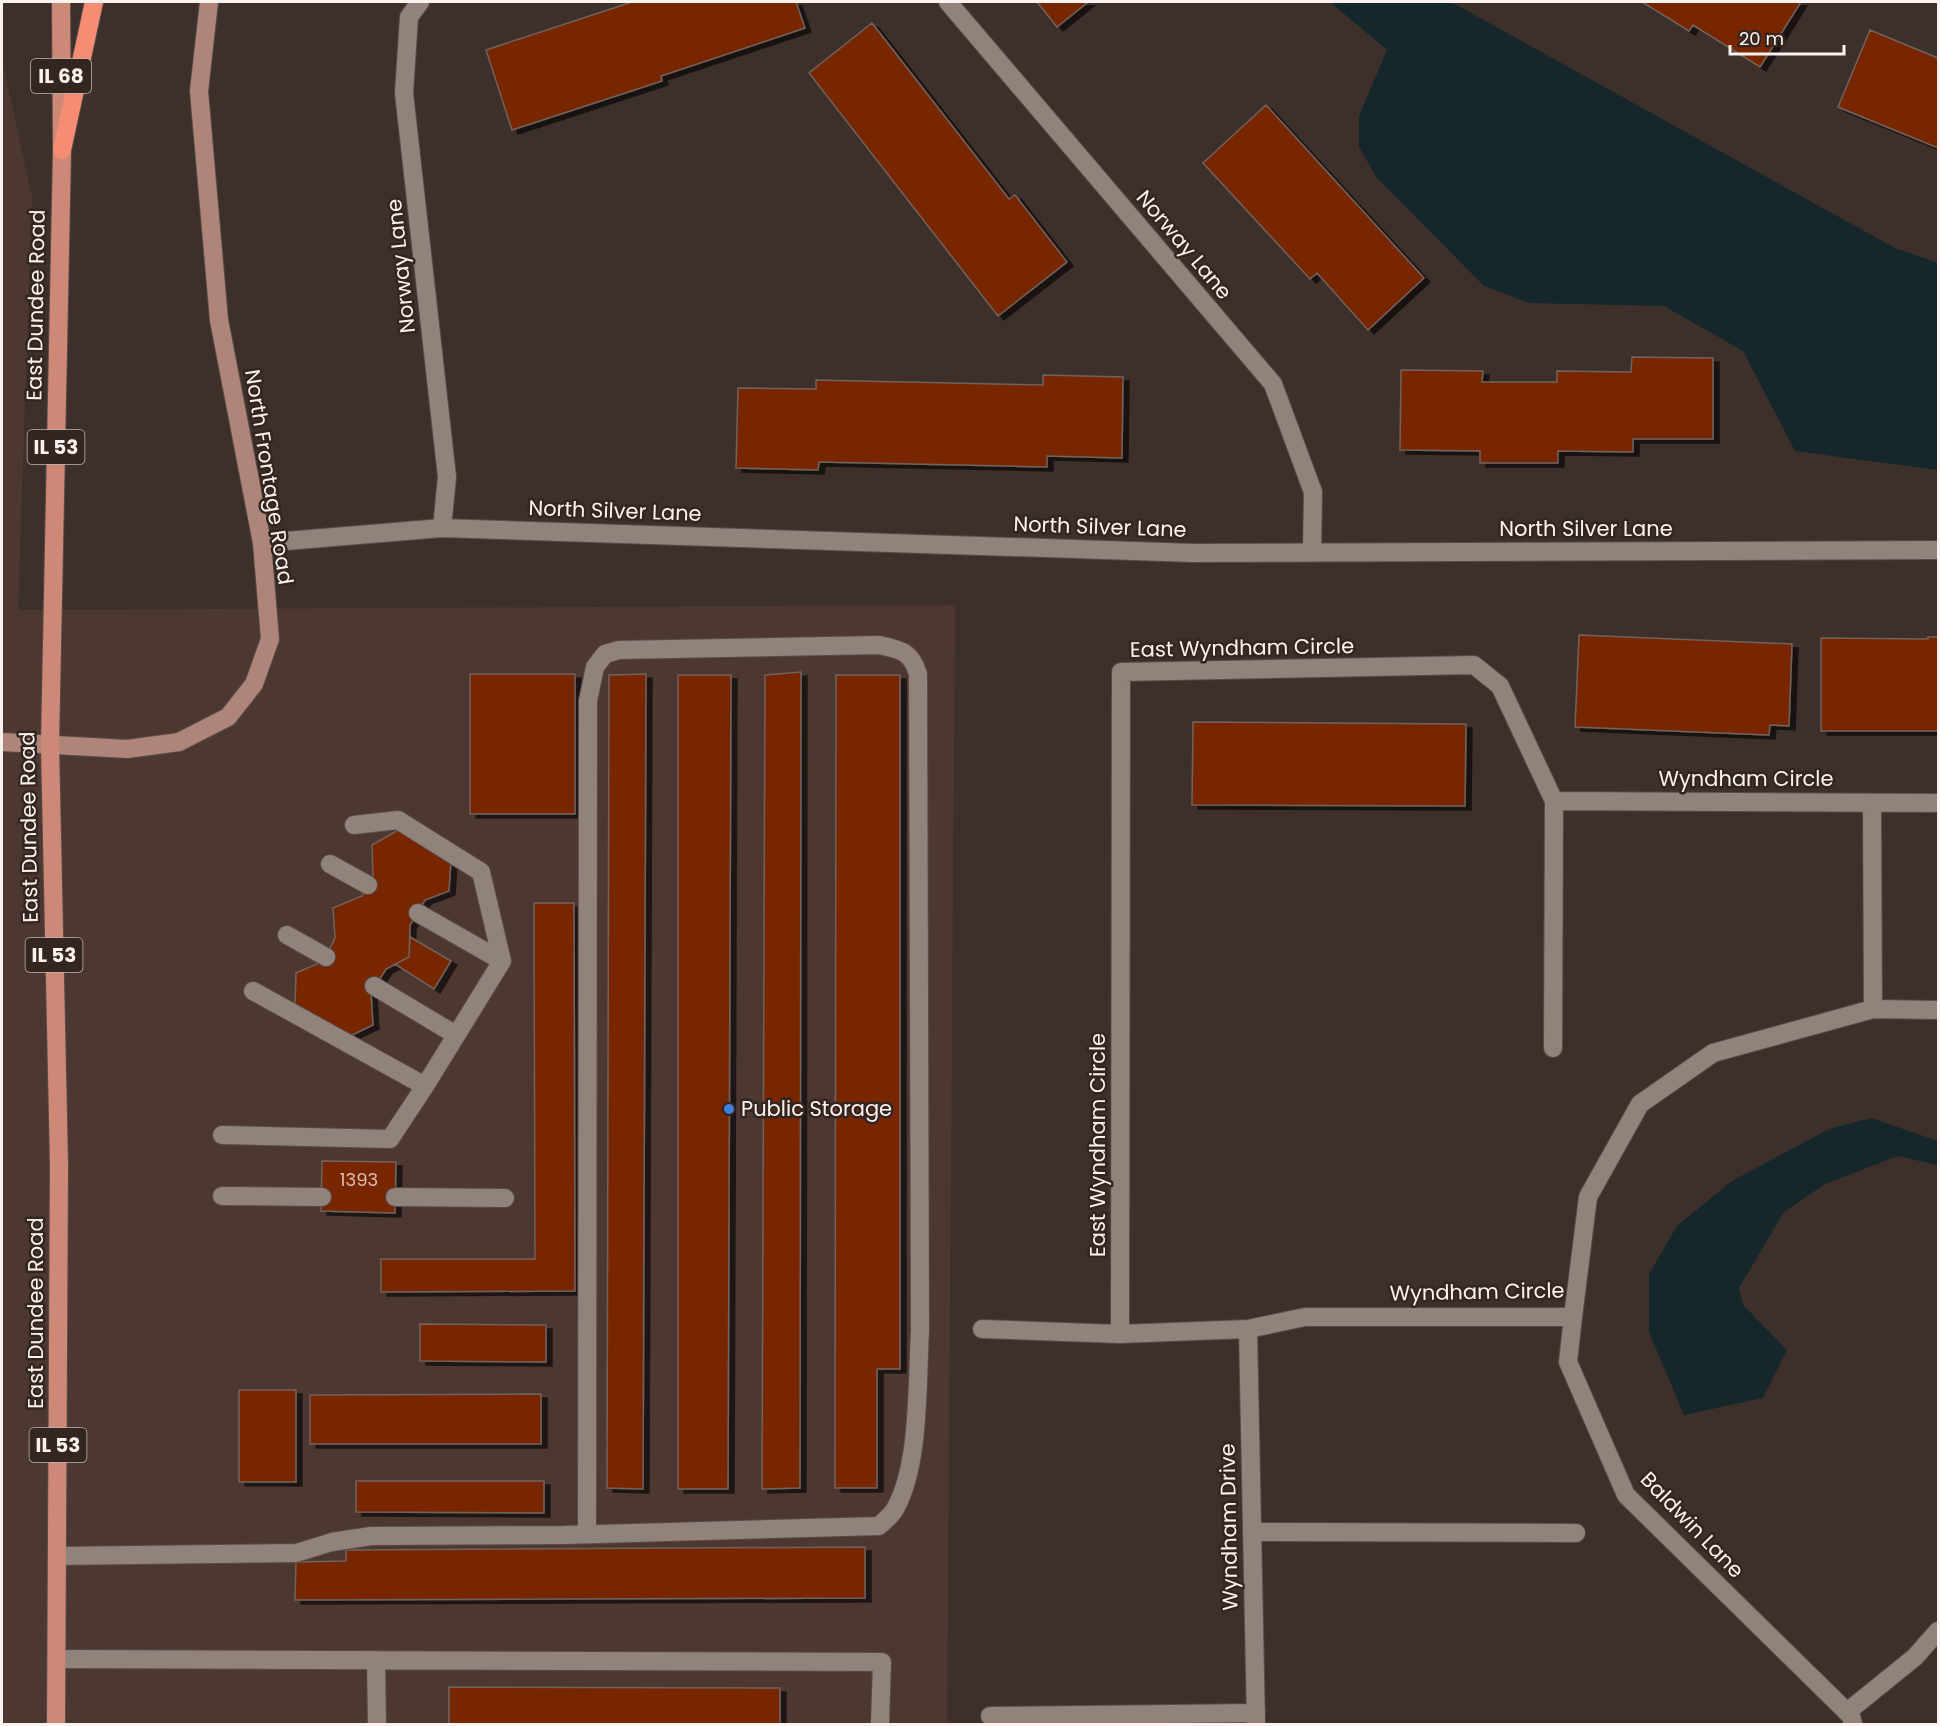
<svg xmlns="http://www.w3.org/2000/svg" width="1940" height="1726" viewBox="0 0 1940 1726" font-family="Poppins,sans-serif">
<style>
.built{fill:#4c3831}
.water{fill:#15272a}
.building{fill:#782700;stroke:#71625d;stroke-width:1.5;filter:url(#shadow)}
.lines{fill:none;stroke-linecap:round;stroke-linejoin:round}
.lane-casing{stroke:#584c48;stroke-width:20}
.street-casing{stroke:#584c48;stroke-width:20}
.secondary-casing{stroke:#584c48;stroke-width:20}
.primary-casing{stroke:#584c48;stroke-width:20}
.highway-casing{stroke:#584c48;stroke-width:20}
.lane{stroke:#91827c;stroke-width:18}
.street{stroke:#91827c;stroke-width:18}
.secondary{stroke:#af8579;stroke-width:18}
.primary{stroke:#ce8877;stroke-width:18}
.highway{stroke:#f68c73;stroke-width:18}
.shop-dot{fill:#3f7fe0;stroke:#332621;stroke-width:2}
.labels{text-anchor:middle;stroke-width:5;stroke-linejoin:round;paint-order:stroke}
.number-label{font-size:18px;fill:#dabfb3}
.shield{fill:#332621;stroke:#bfb5b1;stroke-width:1.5}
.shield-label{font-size:20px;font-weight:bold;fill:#fbf2ef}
.street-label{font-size:21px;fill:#fbf2ef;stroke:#332621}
.poi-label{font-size:21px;fill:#fbf2ef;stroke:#332621;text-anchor:start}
</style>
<defs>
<filter id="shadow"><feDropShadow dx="6" dy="4" stdDeviation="0" flood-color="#0009"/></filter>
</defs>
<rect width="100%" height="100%" fill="#3d302b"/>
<path class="built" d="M 2,59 L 32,197 L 18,610 L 955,605 L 947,1724 L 2,1724 Z"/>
<path class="water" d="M 1330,2 L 1451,2 L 1895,248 L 1938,263 L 1938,470 L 1795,451 L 1743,351 L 1664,306 L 1529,303 L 1484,286 L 1377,178 L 1359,147 L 1359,116 L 1387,50 Z
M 1871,1118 L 1938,1141 L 1938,1165 L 1898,1156 L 1825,1184 L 1784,1212 L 1739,1288 L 1743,1305 L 1787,1350 L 1763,1398 L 1684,1415 L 1649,1332 L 1649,1274 L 1677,1226 L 1732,1181 L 1829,1129 Z"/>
<path class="building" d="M 632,2 L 796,2 L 805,28 L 661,76 L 662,81 L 512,130 L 486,50 Z
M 1037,2 L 1088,2 L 1057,27 Z
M 1642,2 L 1801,2 L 1760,67 L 1693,25 L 1689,31 Z
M 872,23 L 1009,199 L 1015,195 L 1067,262 L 998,316 L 809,73 Z
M 1870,30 L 1938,58 L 1938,148 L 1838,107 Z
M 1266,105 L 1424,278 L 1368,330 L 1317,273 L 1310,279 L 1203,163 Z
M 1632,357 L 1713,358 L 1713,439 L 1633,439 L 1633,452 L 1558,451 L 1558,463 L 1480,463 L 1480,451 L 1400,450 L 1401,370 L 1483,371 L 1482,382 L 1557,382 L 1557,371 L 1631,372 Z
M 1043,375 L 1123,377 L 1122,458 L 1047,456 L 1047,467 L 819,462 L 818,470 L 736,468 L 738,388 L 816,389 L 816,380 L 1043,385 Z
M 1579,635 L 1792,644 L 1789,726 L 1770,725 L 1769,735 L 1575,727 Z
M 1928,637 L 1938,637 L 1938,731 L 1821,731 L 1821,638 L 1928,639 Z
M 801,672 L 800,1488 L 762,1489 L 765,675 Z
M 470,674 L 575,674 L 575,814 L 470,814 Z
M 646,674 L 643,1489 L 607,1488 L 609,675 Z
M 678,675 L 731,675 L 728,1489 L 678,1489 Z
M 836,675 L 900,675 L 900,1369 L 877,1369 L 877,1488 L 835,1488 Z
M 1193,722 L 1466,724 L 1465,806 L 1192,805 Z
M 402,828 L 451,860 L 449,891 L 425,900 L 410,925 L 409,957 L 386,969 L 371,993 L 373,1025 L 348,1037 L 295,1005 L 296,973 L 324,961 L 335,938 L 333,908 L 362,896 L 373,875 L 372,845 Z
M 534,903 L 574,903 L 575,1291 L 381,1292 L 381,1259 L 535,1259 Z
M 410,937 L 451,961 L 434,989 L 395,964 L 409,957 Z
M 322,1161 L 396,1162 L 395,1213 L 321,1211 Z
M 420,1324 L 546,1325 L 546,1362 L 420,1361 Z
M 239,1390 L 296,1390 L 296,1482 L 239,1482 Z
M 541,1394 L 541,1444 L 310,1444 L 310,1395 Z
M 356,1481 L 544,1481 L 544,1513 L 356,1512 Z
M 865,1547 L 865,1598 L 295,1600 L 296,1562 L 346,1561 L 346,1550 Z
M 449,1687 L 780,1688 L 780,1724 L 449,1724 Z"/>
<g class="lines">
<defs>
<path id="lane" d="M 330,864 L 368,885
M 418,913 L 502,961
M 287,935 L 326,957
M 374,986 L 456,1035
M 253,991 L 425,1086 L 502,961 L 481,872 L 398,820 L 354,825
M 222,1135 L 390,1139 L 425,1086
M 222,1196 L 322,1197
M 395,1197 L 505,1198
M 1252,1532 L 1576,1533
M 57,1556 L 296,1553 L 332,1542 L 371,1536 L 564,1535 L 879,1526 C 884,1521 891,1516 895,1509 C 920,1466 917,1382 920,1331 L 918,674 C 911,651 901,650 879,645 L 619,650 L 605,654 L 595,667 L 588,701 L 587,1534
M 57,1659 L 882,1662 L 880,1724
M 376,1660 L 377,1724
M 1847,1712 L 1915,1657 L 1938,1631
M 990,1716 L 1256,1713"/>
<path id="street" d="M 420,2 L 409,17 L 404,93 L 447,477 L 442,528
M 948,2 L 1273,384 L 1313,492 L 1312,552
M 262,543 L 442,528 L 1193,553 L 1938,550
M 1554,801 L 1938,803
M 1872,803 L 1873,1009
M 982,1329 L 1120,1334 L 1248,1329 L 1305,1317 L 1573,1317
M 1248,1329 L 1256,1724
M 1120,1334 L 1121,672 L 1474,665 L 1500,686 L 1554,801 L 1553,1048
M 1853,1724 L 1851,1716 L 1626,1495 L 1568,1362 L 1573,1317 L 1588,1197 L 1640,1104 L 1713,1053 L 1873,1009 L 1938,1010"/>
<path id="secondary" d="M 2,742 L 127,749 L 179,742 L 228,717 L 254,684 L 270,639 L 262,543 L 219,320 L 199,91 L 209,2"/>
<path id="primary" d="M 56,1724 L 59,1165 L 50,745 L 62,150 L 61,2"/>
<path id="highway" d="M 62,150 L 94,2"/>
</defs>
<use href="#lane" class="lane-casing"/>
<use href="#street" class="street-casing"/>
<use href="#secondary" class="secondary-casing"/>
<use href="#primary" class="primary-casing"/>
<use href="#highway" class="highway-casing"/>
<use href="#lane" class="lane"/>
<use href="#street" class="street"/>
<use href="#secondary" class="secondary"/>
<use href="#primary" class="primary"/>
<use href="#highway" class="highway"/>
</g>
<circle class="shop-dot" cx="729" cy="1109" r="6"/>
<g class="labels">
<g class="number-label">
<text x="359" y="1186">1393</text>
</g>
<g class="shield">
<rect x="31" y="59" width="60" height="34" rx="4.5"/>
<rect x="27.5" y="430" width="57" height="34" rx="4.5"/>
<rect x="25.5" y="938" width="57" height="34" rx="4.5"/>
<rect x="29.5" y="1428" width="57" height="34" rx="4.5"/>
</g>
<g class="shield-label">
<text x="61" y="83">IL 68</text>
<text x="56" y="454">IL 53</text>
<text x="54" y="962">IL 53</text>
<text x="58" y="1452">IL 53</text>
</g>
<g class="street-label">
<text transform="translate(1184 245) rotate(50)" y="7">Norway Lane</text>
<text transform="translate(401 266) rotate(-96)" y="7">Norway Lane</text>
<text transform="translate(36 305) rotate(-89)" y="7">East Dundee Road</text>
<text transform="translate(269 477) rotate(81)" y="7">North Frontage Road</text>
<text transform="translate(615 511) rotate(2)" y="7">North Silver Lane</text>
<text transform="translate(1100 527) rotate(2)" y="7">North Silver Lane</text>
<text x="1586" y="536">North Silver Lane</text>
<text transform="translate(1242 648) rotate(-1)" y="7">East Wyndham Circle</text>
<text x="1746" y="786">Wyndham Circle</text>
<text transform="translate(29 827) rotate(-91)" y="7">East Dundee Road</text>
<text transform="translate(1098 1145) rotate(-90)" y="7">East Wyndham Circle</text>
<text transform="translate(1477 1292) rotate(-1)" y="7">Wyndham Circle</text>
<text transform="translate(36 1313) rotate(-90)" y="7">East Dundee Road</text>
<text transform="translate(1692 1525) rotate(46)" y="7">Baldwin Lane</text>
<text transform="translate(1229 1527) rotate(-91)" y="7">Wyndham Drive</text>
</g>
<g class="poi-label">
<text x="741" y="1116">Public Storage</text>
</g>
</g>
<rect width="1940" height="1726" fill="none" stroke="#fbf2ef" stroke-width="6"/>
<path d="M1730 45v9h114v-9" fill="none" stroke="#fbf2ef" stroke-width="3"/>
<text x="1739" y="45" font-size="18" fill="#fbf2ef" stroke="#332621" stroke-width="4.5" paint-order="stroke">20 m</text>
</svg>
